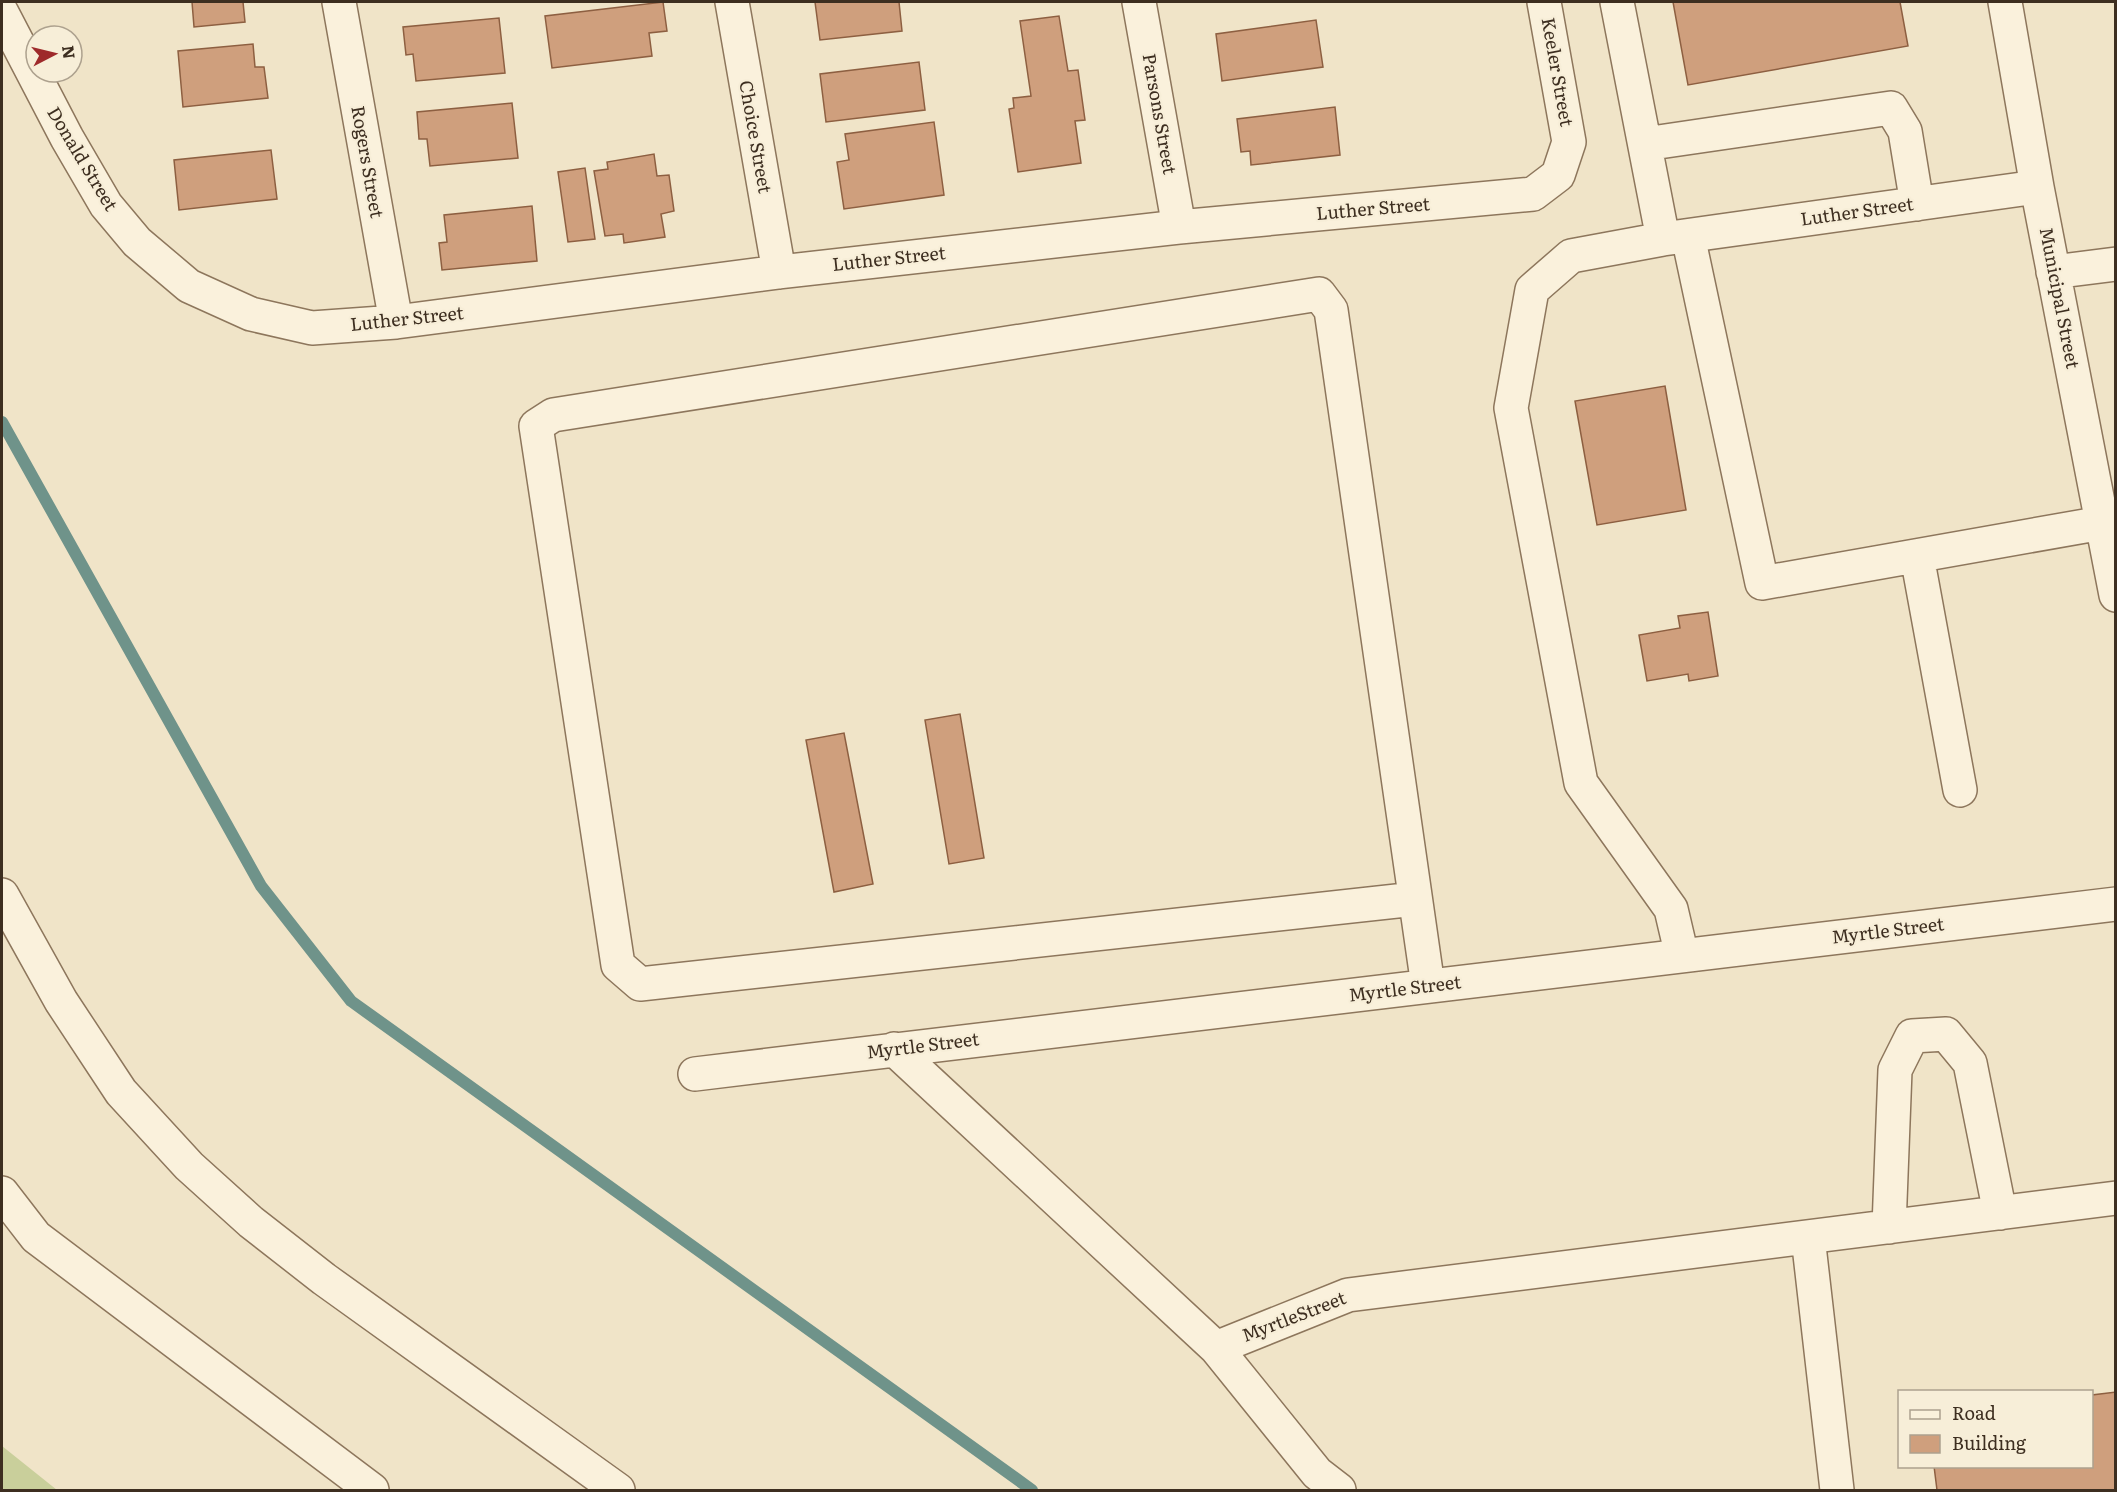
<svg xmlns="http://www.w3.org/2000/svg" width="2117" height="1492" viewBox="0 0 2117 1492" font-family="Literata,serif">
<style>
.green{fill:#c9cf9b}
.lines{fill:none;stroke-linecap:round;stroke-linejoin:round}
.stream{stroke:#6f938a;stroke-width:12}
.building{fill:#cf9f7d;stroke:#8d5f41;stroke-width:1.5}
.minor-casing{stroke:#8d765c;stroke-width:36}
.minor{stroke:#faf1dc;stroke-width:33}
.labels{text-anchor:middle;stroke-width:4.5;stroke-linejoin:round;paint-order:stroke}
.street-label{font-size:18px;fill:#3d2e20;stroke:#f7eed8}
</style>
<rect width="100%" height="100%" fill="#f0e4c8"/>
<path class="green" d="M 2,1446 L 57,1490 L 2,1490 Z"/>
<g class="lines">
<path class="stream" d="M 2,422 L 261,886 L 351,1001 L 1032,1490"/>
</g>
<path class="building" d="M 192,2 L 243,2 L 245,22 L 194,27 Z
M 663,2 L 667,31 L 649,33 L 652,56 L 552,68 L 545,16 Z
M 815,2 L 899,2 L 902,31 L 820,40 Z
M 1673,2 L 1900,2 L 1908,46 L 1688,85 Z
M 1059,16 L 1068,71 L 1078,70 L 1085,120 L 1075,121 L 1081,163 L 1018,172 L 1009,109 L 1014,108 L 1013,98 L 1031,96 L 1020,21 Z
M 499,18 L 505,73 L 416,81 L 413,54 L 406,55 L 403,27 Z
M 1316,20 L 1323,67 L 1222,81 L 1216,34 Z
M 253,44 L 255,67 L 264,67 L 268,98 L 183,107 L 178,51 Z
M 919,62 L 925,110 L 826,122 L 820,74 Z
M 512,103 L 518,158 L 430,166 L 427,139 L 419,139 L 417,112 Z
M 1335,107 L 1340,155 L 1251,165 L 1250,151 L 1241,152 L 1237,119 Z
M 934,122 L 944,195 L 844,209 L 837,162 L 849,160 L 845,134 Z
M 271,150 L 277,199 L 179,210 L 174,160 Z
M 654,154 L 657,176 L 669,175 L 674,211 L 661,214 L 665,237 L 624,243 L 623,234 L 605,236 L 594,171 L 608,169 L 607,162 Z
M 585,168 L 595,239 L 568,242 L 558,172 Z
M 532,206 L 537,261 L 442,270 L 439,243 L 447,242 L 444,215 Z
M 1665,386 L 1686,510 L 1597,525 L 1575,401 Z
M 1708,612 L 1718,676 L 1689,681 L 1688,674 L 1647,681 L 1639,635 L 1680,628 L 1678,616 Z
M 960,714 L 984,858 L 949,864 L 925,720 Z
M 844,733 L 873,884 L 834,892 L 806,740 Z
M 2116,1392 L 2116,1490 L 1937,1490 L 1934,1466 L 2092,1466 L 2092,1395 Z"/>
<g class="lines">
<defs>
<path id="minor" d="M 339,2 L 396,322
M 732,2 L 779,272
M 1139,2 L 1179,227
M 1617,2 L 1663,239
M 2005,2 L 2037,187 L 2116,595
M 2,13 L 67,138 L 106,205 L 137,242 L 189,286 L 251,314 L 312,328 L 396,322 L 779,272 L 1179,227 L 1533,194 L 1558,175 L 1569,142 L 1544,2
M 1645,144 L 1891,108 L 1905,131 L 1917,204
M 1688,236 L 1762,583 L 2102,523
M 2053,272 L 2116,264
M 1917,556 L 1960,790
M 2,895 L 61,1001 L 121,1092 L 189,1166 L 251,1222 L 324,1279 L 618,1490
M 1415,899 L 640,984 L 618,965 L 536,426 L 553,415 L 1319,294 L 1331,310 L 1428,986
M 1682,956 L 1671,909 L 1581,783 L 1511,408 L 1532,290 L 1571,256 L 1663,239 L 2037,187
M 894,1049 L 1216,1348 L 1317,1473 L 1339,1490
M 695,1074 L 2116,904
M 2,1193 L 36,1237 L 372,1490
M 1889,1227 L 1895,1070 L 1912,1036 L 1946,1034 L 1970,1063 L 2000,1213
M 1808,1237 L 1837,1490
M 1216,1348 L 1348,1295 L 2116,1198"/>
</defs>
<use href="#minor" class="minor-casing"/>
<use href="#minor" class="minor"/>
</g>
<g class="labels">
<g class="street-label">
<text transform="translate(1557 72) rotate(80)" y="6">Keeler Street</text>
<text transform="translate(1159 114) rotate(80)" y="6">Parsons Street</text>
<text transform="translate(755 137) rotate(80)" y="6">Choice Street</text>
<text transform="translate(82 159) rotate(59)" y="6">Donald Street</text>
<text transform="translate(367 162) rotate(80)" y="6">Rogers Street</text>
<text transform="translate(1373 209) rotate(-5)" y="6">Luther Street</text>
<text transform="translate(1857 212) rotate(-8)" y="6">Luther Street</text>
<text transform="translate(889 259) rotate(-6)" y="6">Luther Street</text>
<text transform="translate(2059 298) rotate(79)" y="6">Municipal Street</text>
<text transform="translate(407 319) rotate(-6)" y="6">Luther Street</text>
<text transform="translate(1888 931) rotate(-7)" y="6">Myrtle Street</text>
<text transform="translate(1405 989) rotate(-7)" y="6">Myrtle Street</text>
<text transform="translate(923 1046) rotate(-7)" y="6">Myrtle Street</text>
<text transform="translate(1294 1317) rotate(-21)" y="6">MyrtleStreet</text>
</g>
</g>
<rect width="2117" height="1492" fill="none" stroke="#3d2e20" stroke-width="6"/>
<rect x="1898" y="1390" width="195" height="78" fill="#f7eed8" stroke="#ada18e" stroke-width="1.5"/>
<rect x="1910" y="1410" width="30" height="9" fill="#faf1dc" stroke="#ada18e" stroke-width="1.5"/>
<text x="1952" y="1420" font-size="18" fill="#3d2e20">Road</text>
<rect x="1910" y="1435" width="30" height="18" fill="#cf9f7d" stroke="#ada18e" stroke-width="1.5"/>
<text x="1952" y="1450" font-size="18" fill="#3d2e20">Building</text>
<g transform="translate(54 54) rotate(83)"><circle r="28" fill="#f7eed8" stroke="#ada18e" stroke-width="1.5"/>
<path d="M0-4.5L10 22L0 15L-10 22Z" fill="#9e2a2b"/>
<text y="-9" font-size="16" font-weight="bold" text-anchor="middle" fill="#3d2e20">N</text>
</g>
</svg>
